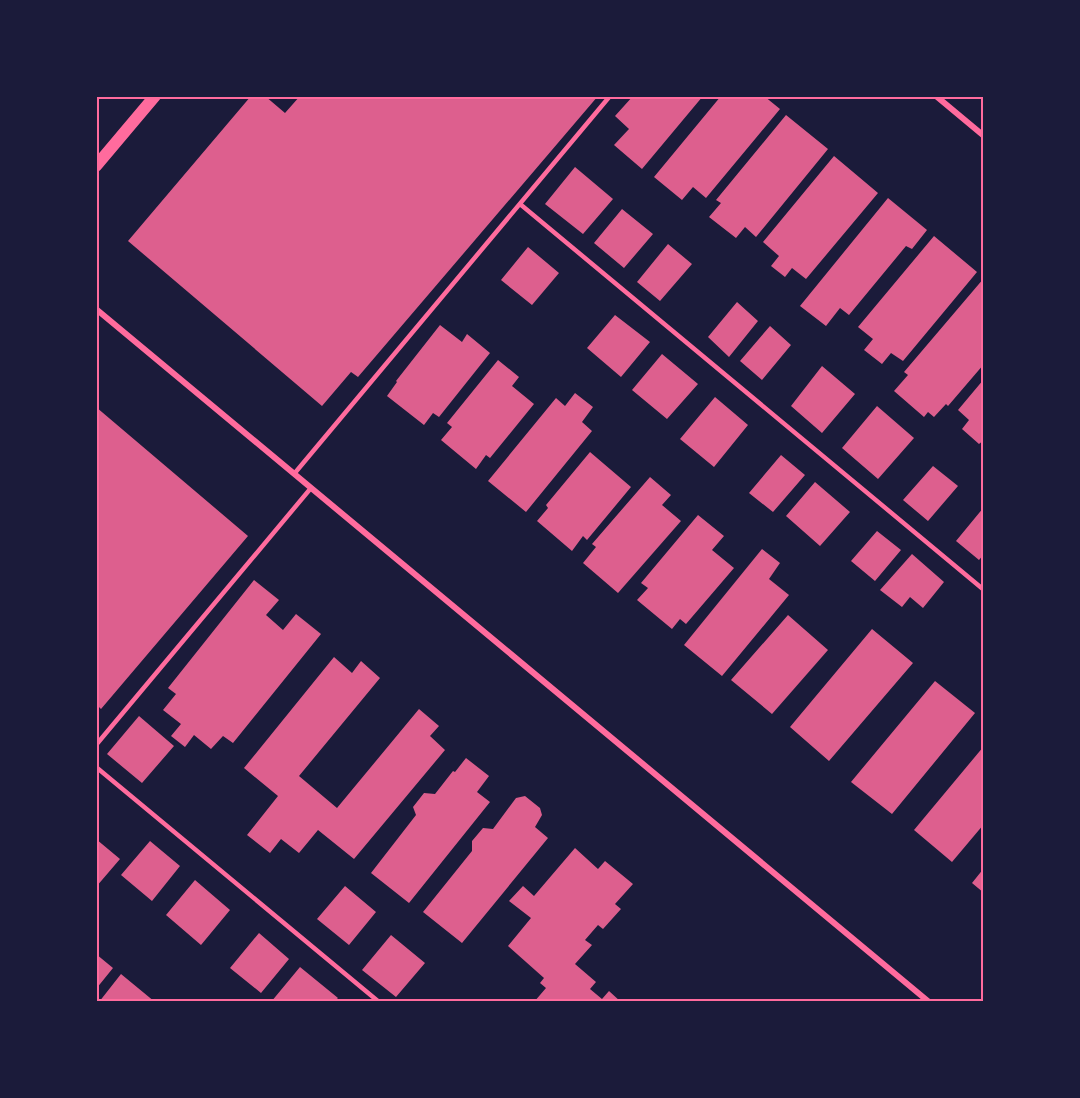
<svg xmlns="http://www.w3.org/2000/svg" width="1080" height="1098" viewBox="0 0 1080 1098" font-family="Quicksand,sans-serif">
<style>
.building{fill:#dd5f8e}
.lines{fill:none;stroke-linecap:round;stroke-linejoin:round}
.service{stroke:#ff6b9d;stroke-width:4.5}
.minor{stroke:#ff6b9d;stroke-width:6}
.secondary{stroke:#ff6b9d;stroke-width:12}
.neatline{fill:none;stroke:#ff6b9d;stroke-width:2}
</style>
<rect width="100%" height="100%" fill="#1b1b3a"/>
<path class="building" d="M 251,96 L 265,96 L 285,113 L 300,96 L 598,96 L 358,377 L 351,372 L 322,406 L 128,241 Z
M 633,96 L 703,96 L 642,169 L 614,145 L 629,129 L 615,116 Z
M 721,96 L 764,96 L 780,109 L 706,198 L 693,187 L 682,200 L 654,177 Z
M 786,115 L 828,149 L 756,237 L 745,227 L 736,238 L 709,217 L 721,203 L 716,200 Z
M 834,156 L 878,193 L 806,279 L 792,268 L 785,277 L 771,266 L 779,256 L 763,242 Z
M 575,167 L 613,199 L 583,234 L 545,204 Z
M 888,198 L 927,230 L 912,249 L 906,246 L 849,315 L 840,308 L 826,326 L 800,306 Z
M 622,209 L 653,234 L 624,268 L 594,243 Z
M 934,236 L 977,272 L 903,361 L 891,353 L 882,364 L 864,350 L 873,339 L 858,327 Z
M 668,244 L 692,264 L 660,301 L 637,282 Z
M 528,247 L 559,273 L 532,305 L 501,280 Z
M 984,278 L 984,364 L 948,406 L 946,404 L 934,417 L 928,412 L 924,417 L 894,391 L 908,375 L 904,372 Z
M 737,302 L 758,321 L 729,357 L 708,337 Z
M 615,315 L 650,342 L 621,377 L 587,348 Z
M 440,325 L 462,342 L 467,334 L 490,353 L 439,417 L 433,413 L 424,425 L 387,396 L 397,382 L 396,381 Z
M 770,326 L 791,345 L 762,380 L 740,361 Z
M 662,354 L 698,384 L 667,419 L 632,390 Z
M 498,360 L 519,377 L 512,386 L 534,404 L 490,458 L 486,455 L 476,469 L 441,440 L 452,427 L 447,423 Z
M 822,366 L 855,394 L 822,433 L 791,406 Z
M 984,379 L 984,440 L 979,444 L 962,429 L 969,420 L 958,410 Z
M 575,393 L 593,407 L 582,422 L 592,431 L 526,512 L 488,481 L 556,398 L 565,406 Z
M 715,397 L 748,425 L 714,467 L 680,439 Z
M 877,406 L 914,438 L 878,479 L 842,448 Z
M 96,407 L 248,536 L 101,709 L 96,704 Z
M 590,452 L 631,487 L 587,540 L 583,536 L 572,551 L 537,521 L 548,508 L 546,505 Z
M 781,455 L 805,475 L 773,512 L 749,493 Z
M 933,466 L 958,486 L 928,521 L 903,500 Z
M 650,477 L 671,495 L 662,505 L 681,521 L 618,593 L 583,563 L 596,547 L 592,544 Z
M 815,482 L 850,512 L 820,546 L 786,516 Z
M 984,507 L 984,554 L 979,560 L 956,541 Z
M 698,515 L 724,536 L 712,550 L 734,568 L 686,624 L 680,619 L 672,629 L 637,600 L 648,588 L 641,583 Z
M 877,531 L 901,550 L 875,581 L 851,561 Z
M 762,549 L 780,563 L 769,579 L 789,595 L 722,676 L 684,645 Z
M 912,554 L 944,582 L 923,608 L 910,597 L 902,607 L 880,590 Z
M 254,580 L 279,600 L 266,615 L 283,630 L 296,614 L 321,634 L 233,743 L 223,736 L 211,749 L 194,735 L 185,747 L 171,736 L 181,724 L 163,710 L 176,694 L 168,688 Z
M 788,615 L 828,650 L 772,714 L 731,680 Z
M 872,629 L 913,663 L 829,761 L 790,727 Z
M 334,657 L 352,673 L 361,661 L 380,678 L 299,776 L 337,808 L 419,709 L 439,726 L 430,736 L 445,750 L 354,859 L 318,830 L 299,853 L 281,839 L 270,853 L 247,835 L 278,796 L 244,768 Z
M 935,681 L 975,713 L 892,814 L 851,782 Z
M 139,716 L 174,746 L 142,783 L 107,754 Z
M 984,746 L 984,824 L 952,862 L 914,830 Z
M 466,758 L 489,776 L 477,792 L 490,802 L 409,903 L 371,873 L 416,815 L 413,807 L 424,793 L 435,794 L 453,771 L 455,772 Z
M 525,796 L 540,808 L 542,815 L 535,827 L 548,838 L 462,943 L 423,912 L 472,851 L 472,841 L 483,828 L 493,829 L 516,798 Z
M 96,839 L 120,859 L 96,887 Z
M 150,841 L 180,866 L 152,901 L 121,875 Z
M 575,848 L 598,869 L 605,861 L 633,884 L 615,904 L 621,909 L 603,929 L 598,925 L 585,940 L 592,945 L 575,964 L 596,982 L 590,989 L 602,999 L 609,991 L 621,1002 L 534,1002 L 546,988 L 540,983 L 544,978 L 508,946 L 531,918 L 509,901 L 523,886 L 534,896 Z
M 984,868 L 984,893 L 972,883 Z
M 195,880 L 230,910 L 201,945 L 166,915 Z
M 345,886 L 376,912 L 349,945 L 317,919 Z
M 259,933 L 289,959 L 261,993 L 230,968 Z
M 391,935 L 425,963 L 396,997 L 362,970 Z
M 96,954 L 113,968 L 96,989 Z
M 300,967 L 338,998 L 334,1002 L 271,1002 Z
M 121,974 L 155,1002 L 99,1002 Z"/>
<g class="lines">
<path class="service" d="M 520,204 L 984,590
M 294,474 L 610,96
M 96,745 L 311,488
M 96,767 L 379,1002"/>
<path class="minor" d="M 936,96 L 984,136
M 96,309 L 929,1002"/>
<path class="secondary" d="M 96,166 L 155,96"/>
</g>
<rect width="1080" height="1098" fill="none" stroke="#1b1b3a" stroke-width="195"/>
<rect x="98" y="98" width="884" height="902" class="neatline"/>
</svg>
